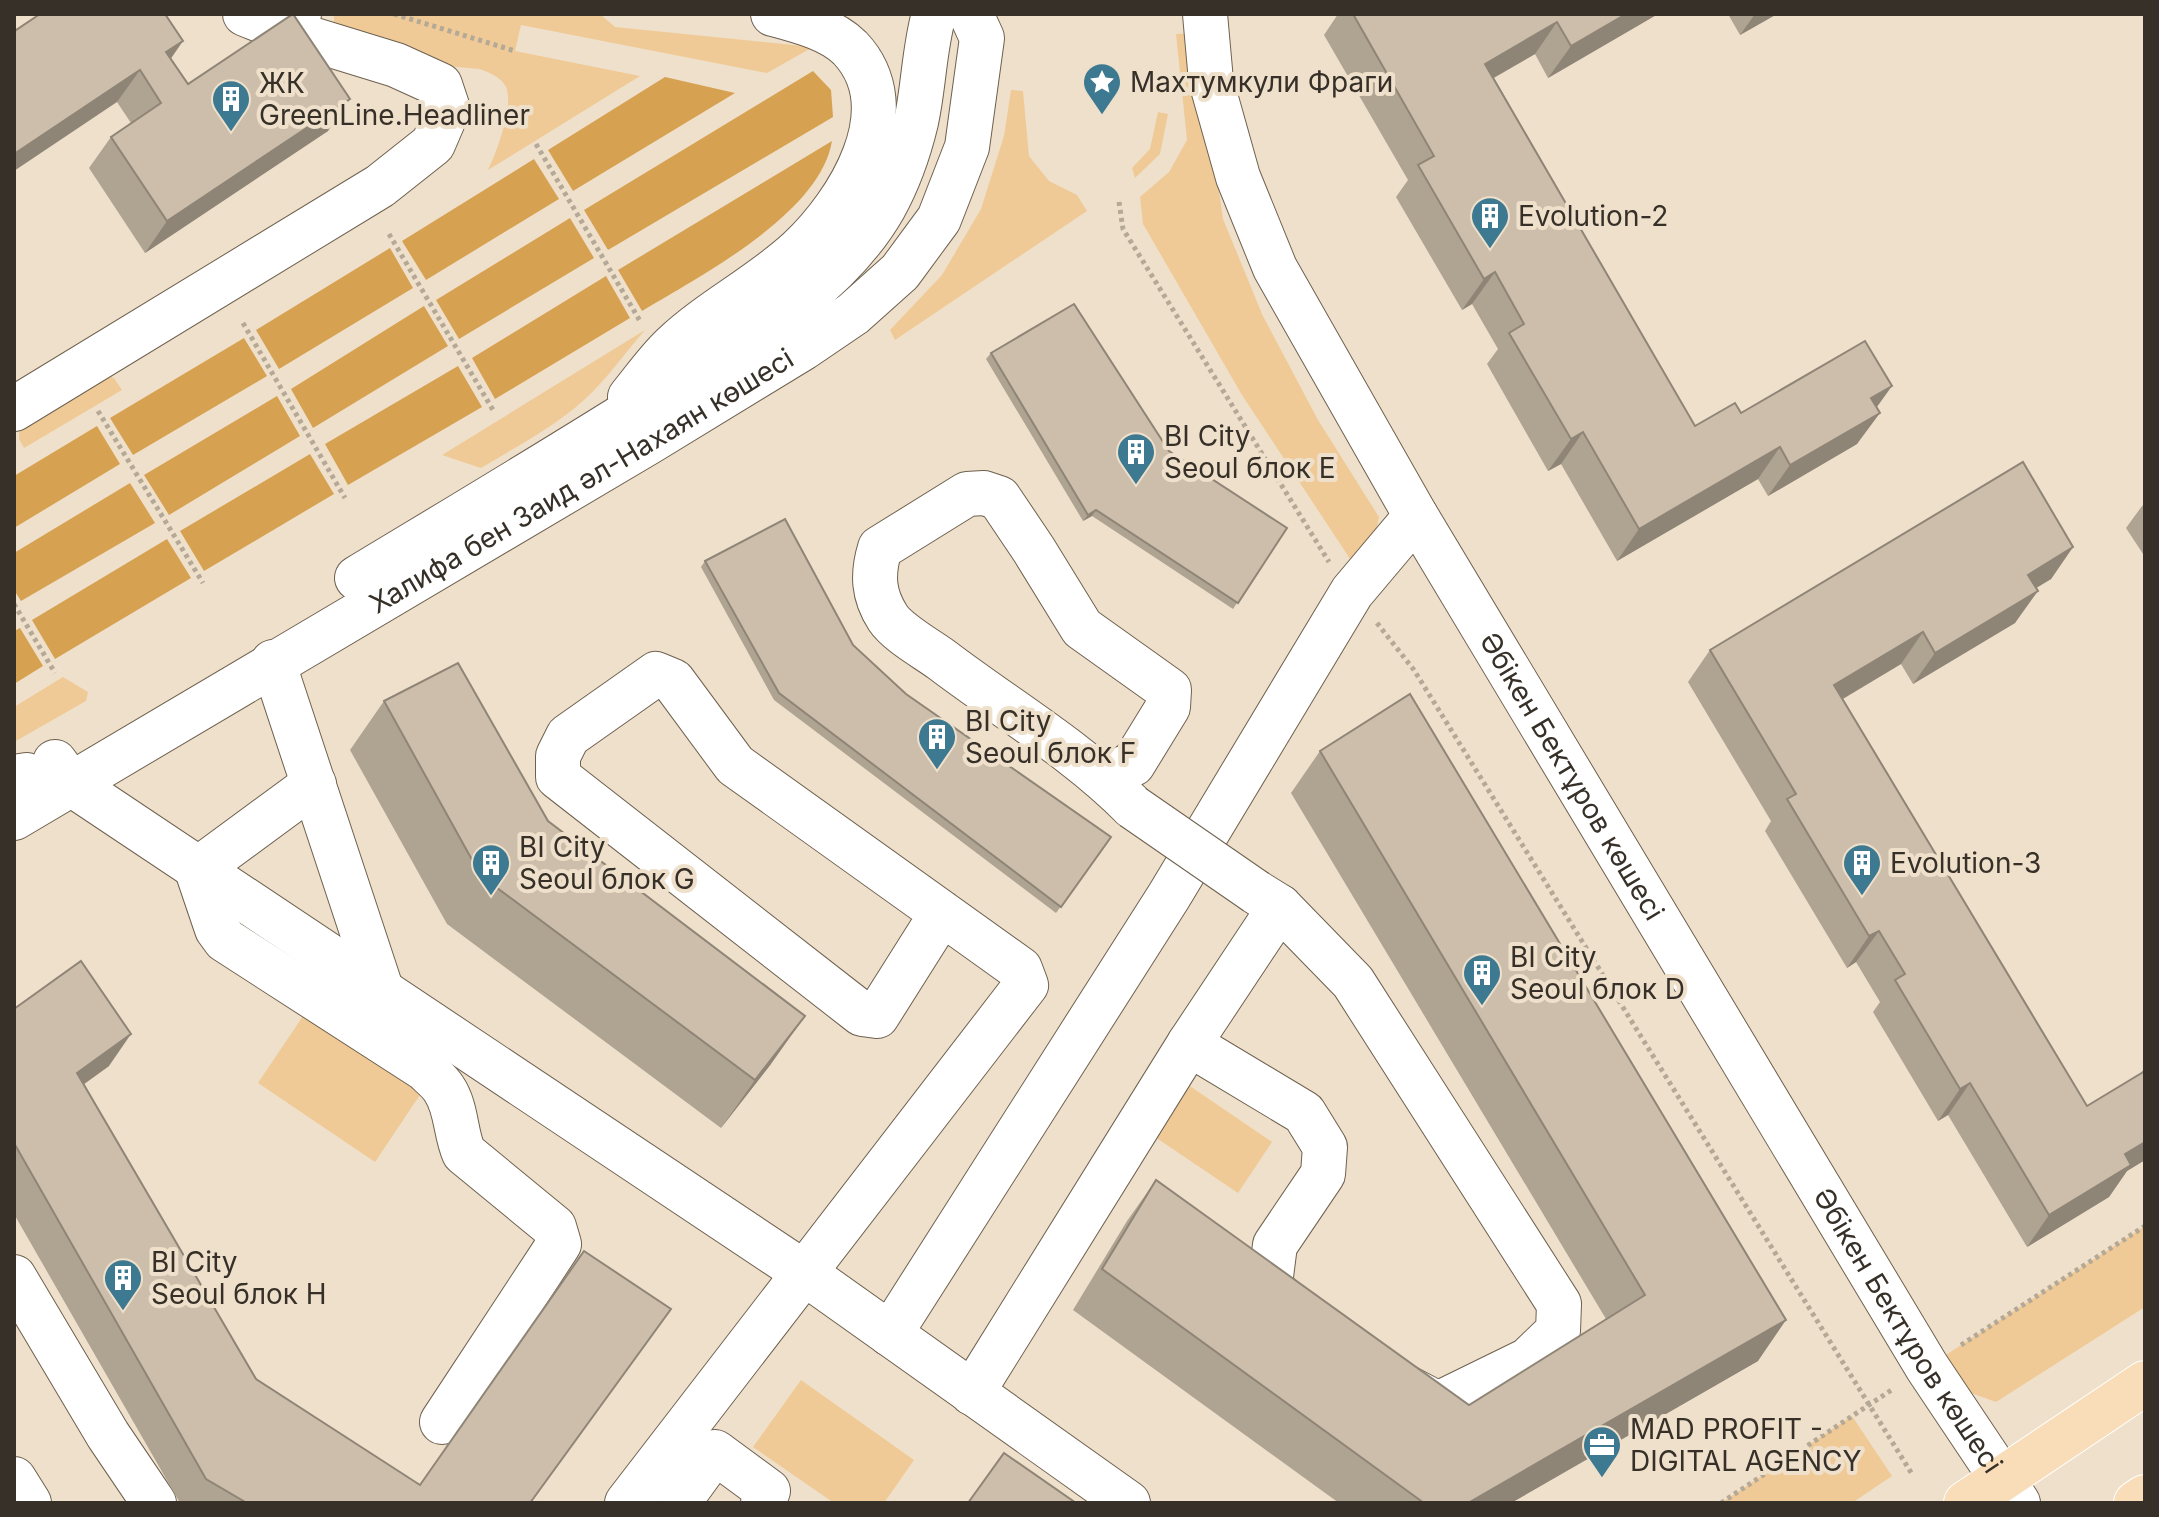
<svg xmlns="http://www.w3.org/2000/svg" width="2159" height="1517" viewBox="0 0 2159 1517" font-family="Inter,sans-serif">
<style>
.green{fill:#f0ca96}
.forest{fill:#d7a152}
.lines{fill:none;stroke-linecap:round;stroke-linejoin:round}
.minor-casing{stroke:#6e614f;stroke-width:46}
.major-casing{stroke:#fff;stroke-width:46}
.path{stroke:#b4a897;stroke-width:5;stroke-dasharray:4 4;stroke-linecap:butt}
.minor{stroke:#fff;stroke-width:44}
.major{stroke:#f8ddb8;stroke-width:44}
.minor-bridge-casing{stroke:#6e614f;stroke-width:46;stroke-linecap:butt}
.minor-bridge{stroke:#fff;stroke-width:44}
.wall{fill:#afa392}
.shaded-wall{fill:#8f8577}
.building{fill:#ccbeaa;stroke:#8f8577;stroke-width:2}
.labels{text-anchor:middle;stroke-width:8;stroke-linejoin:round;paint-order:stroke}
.poi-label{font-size:28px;fill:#363028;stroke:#efe0cb;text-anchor:start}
.street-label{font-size:28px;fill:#363028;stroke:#efe0cb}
</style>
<rect width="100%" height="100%" fill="#efe0cb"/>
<path class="green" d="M 334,14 L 600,14 L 615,27 L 813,47 L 767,73 L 521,25 L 515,51 L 640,76 L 488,170 C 497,152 514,104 506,87 C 501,77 489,72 479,69 L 380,60 L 334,34 Z
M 1196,33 L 1223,219 L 1262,314 L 1318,420 L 1379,517 L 1373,549 L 1360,574 L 1242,395 L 1143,224 L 1140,197 L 1169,172 L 1187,140 L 1176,34 Z
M 1011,90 L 1023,91 L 1029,156 L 1049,181 L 1077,195 L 1087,211 L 895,340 L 890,330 L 942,275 L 981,209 L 1004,136 Z
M 1158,112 L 1168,114 L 1160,154 L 1135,178 L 1132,168 L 1150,149 Z
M 645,330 C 625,353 607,379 584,400 C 554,427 516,447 481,468 L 442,455 Z
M 108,376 L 114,378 L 122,390 L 24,448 L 19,439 L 19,427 Z
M 63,677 L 88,692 L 86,701 L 14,742 L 14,707 Z
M 307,1010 L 424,1089 L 375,1162 L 258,1083 Z
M 1184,1082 L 1272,1142 L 1238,1193 L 1149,1133 Z
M 2145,1226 L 2145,1307 L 1996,1402 L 1968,1392 L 1938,1360 Z
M 801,1380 L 914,1460 L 884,1503 L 834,1503 L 753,1447 Z
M 1852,1416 L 1892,1476 L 1852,1503 L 1721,1503 Z"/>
<path class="forest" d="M 813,71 L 831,90 L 833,117 L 608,250 L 584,210 Z
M 665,77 L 735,93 L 573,191 L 548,150 Z
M 832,141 C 820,214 700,276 642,311 L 618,270 Z
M 534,159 L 559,199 L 426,280 L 402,241 Z
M 570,218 L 594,258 L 459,339 L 436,300 Z
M 390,248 L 413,288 L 279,369 L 256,330 Z
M 606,276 L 630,318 L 495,399 L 472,358 Z
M 424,306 L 448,346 L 313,428 L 291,389 Z
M 244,338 L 267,376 L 133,455 L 110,418 Z
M 458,366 L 482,407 L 348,485 L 325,444 Z
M 277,396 L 300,436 L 169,515 L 144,475 Z
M 97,426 L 120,464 L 14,528 L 14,476 Z
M 310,454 L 334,494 L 204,571 L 180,531 Z
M 130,483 L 155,523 L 21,601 L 14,590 L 14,553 Z
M 167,539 L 191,578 L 55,659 L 32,620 Z
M 20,628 L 43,666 L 14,684 L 14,631 Z"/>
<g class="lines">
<defs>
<g id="minor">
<path d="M 245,14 L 295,34"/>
<path id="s1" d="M 1205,14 L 1211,81 L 1238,177 L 1275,268 L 1416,516 L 1927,1367 L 2018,1503"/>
<path d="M 630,397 C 644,380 657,361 673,346 C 711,310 760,286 799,250 C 848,204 908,109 850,48 C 831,29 799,21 773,14"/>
<path d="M 14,409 L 380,186 L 433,144 L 448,109 L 440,85 L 396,65 L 295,34 L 299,14"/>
<path d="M 357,578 C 458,517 559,457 658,394 C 739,342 835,293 884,207 C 899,180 909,151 916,122 C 924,86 924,49 934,14"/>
<path d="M 273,662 L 382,992"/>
<path d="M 55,762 L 70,783 L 803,1272 L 1128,1503"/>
<path d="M 14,777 L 27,775"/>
<path d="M 1104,777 L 1133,764 L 1168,707 L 1169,690 L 1082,628 L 1034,550 L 999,498 L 984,493 L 967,494 L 880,548 C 872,574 873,595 888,618 C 898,633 927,649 942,660 C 1005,708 1077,750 1133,807"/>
<path id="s2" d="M 14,818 L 649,442 L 803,348 L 853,314 L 900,272 L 939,219 L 967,147 L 982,38 L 971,14"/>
<path d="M 197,870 L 217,929 L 225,940 L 425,1069 C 431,1075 440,1082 444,1089 C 457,1108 455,1133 464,1153 L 554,1227 L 559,1244 L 442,1422"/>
<path d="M 197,870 L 314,784"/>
<path d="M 1280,907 L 1353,982 L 1559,1304 L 1558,1331 L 1528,1360 L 1438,1404 L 1404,1386"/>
<path d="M 1189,1044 L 1304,1113 L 1325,1147 L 1323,1174 L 1275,1245 L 1270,1284 L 1289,1309 L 1297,1315"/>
<path d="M 14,1277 L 108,1435 L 154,1503"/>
<path d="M 890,1334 L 1169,896 L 1352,592 L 1416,516"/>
<path d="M 972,1393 L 1189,1044 L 1280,907 L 1256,892"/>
<path d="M 14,1479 L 29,1503"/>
<path d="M 627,1503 L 1026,985 L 1020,969 L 735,765 L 673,681 L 656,674 L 568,736 L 558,756 L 558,777 L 862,1014 L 877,1016 L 942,913"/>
<path d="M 678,1503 L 715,1452 L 768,1491 L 763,1503"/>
</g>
<path id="major" d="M 1966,1503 L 2145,1383
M 2136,1503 L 2145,1497"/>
</defs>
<use href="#minor" class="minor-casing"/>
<use href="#major" class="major-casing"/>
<path class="path" d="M 394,14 L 515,51
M 536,144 L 640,321
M 1119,202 L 1123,229 L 1329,562
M 389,234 L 493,410
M 243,323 L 345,498
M 98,411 L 203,583
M 14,604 L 55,673
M 1377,623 L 1414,670 L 1912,1474
M 1961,1345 L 2145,1226
M 1721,1503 L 1893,1389"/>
<use href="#minor" class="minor"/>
<use href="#major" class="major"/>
<defs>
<path id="minor-bridge" d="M 1133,807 L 1256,892"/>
</defs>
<use href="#minor-bridge" class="minor-bridge-casing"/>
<use href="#minor-bridge" class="minor-bridge"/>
</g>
<path class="wall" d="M 1338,14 L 1658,14 L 1548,78 L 1535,54 L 1494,78 L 1695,426 L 1741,413 L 1877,407 L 1857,444 L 1768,496 L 1758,479 L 1617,561 L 1561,464 L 1548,471 L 1487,364 L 1498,349 L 1472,304 L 1462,310 L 1396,197 L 1408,180 L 1324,35 Z
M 1728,14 L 1777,14 L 1740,35 Z
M 16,30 L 171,58 L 188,84 L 328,131 L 145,253 L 89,168 L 111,137 L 131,123 L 117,102 Z
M 991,353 L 1169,451 L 1287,528 L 1233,609 L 1092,516 L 1083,521 L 986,359 Z
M 2145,504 L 2145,557 L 2126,528 L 2142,506 Z
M 2073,547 L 2051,579 L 2036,588 L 2015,623 L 1913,684 L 1901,664 L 1843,699 L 2087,1106 L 2141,1073 L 2145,1067 L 2145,1160 L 2127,1171 L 2109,1197 L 2027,1247 L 1948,1115 L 1938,1121 L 1873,1012 L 1880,1002 L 1856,962 L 1847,968 L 1765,831 L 1771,821 L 1688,682 L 1710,650 Z
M 705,561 L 853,645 L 906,694 L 1111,837 L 1056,913 L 774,700 L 701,567 Z
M 384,701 L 548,821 L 771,1064 L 721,1128 L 447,924 L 350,750 Z
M 1320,751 L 1758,1361 L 1511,1503 L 1339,1503 L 1073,1310 L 1127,1221 L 1156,1180 L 1469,1405 L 1606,1319 L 1291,793 Z
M 14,1009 L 109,1066 L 84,1084 L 256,1379 L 420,1485 L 531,1503 L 180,1503 L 14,1214 Z"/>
<path class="shaded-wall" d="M 1626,14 L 1658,14 L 1548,78 L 1571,46 Z
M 1755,14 L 1777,14 L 1740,35 Z
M 1557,22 L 1535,54 L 1463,95 L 1485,64 Z
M 183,41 L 161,73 L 166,52 Z
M 140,70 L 117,102 L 14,171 L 14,154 Z
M 350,99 L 328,131 L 145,253 L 167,221 Z
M 1495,272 L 1472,304 L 1462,310 L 1484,279 Z
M 1892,386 L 1869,418 L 1871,398 Z
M 1880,413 L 1857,444 L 1768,496 L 1790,465 Z
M 1583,432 L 1561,464 L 1548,471 L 1571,439 Z
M 1780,447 L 1758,479 L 1617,561 L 1639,529 Z
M 1096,510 L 1092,516 L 1083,521 L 1088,515 Z
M 2073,547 L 2051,579 L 2005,607 L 2028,575 Z
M 2038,591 L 2015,623 L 1913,684 L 1935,653 Z
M 1923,632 L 1901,664 L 1812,717 L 1834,685 Z
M 1879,931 L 1856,962 L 1847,968 L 1869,936 Z
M 805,1016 L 771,1064 L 721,1128 L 755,1080 Z
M 131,1034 L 109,1066 L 55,1105 L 77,1073 Z
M 1970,1083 L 1948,1115 L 1938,1121 L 1960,1089 Z
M 2145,1142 L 2145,1160 L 2127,1171 L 2109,1197 L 2027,1247 L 2049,1215 L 2125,1154 Z
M 1786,1320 L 1758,1361 L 1511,1503 L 1468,1503 Z"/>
<path class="building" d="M 40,14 L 165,14 L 183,41 L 166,52 L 188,84 L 293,14 L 350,99 L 167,221 L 111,137 L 161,103 L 140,70 L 14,154 L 14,27 L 16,30 Z
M 1353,14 L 1626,14 L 1571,46 L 1557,22 L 1485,64 L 1695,426 L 1735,403 L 1741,413 L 1865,341 L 1892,386 L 1871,398 L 1880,413 L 1790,465 L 1780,447 L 1639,529 L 1583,432 L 1571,439 L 1509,333 L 1524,324 L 1495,272 L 1484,279 L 1418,165 L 1434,156 Z
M 1074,304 L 1169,451 L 1287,528 L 1238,603 L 1096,510 L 1088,515 L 991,353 Z
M 2023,462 L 2073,547 L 2028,575 L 2038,591 L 1935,653 L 1923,632 L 1834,685 L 2087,1106 L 2145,1071 L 2145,1142 L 2125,1154 L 2131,1165 L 2049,1215 L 1970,1083 L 1960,1089 L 1895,980 L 1905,974 L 1879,931 L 1869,936 L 1787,799 L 1796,794 L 1710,650 Z
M 785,519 L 853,645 L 906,694 L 1111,837 L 1061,907 L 779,693 L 705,561 Z
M 458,663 L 548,821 L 805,1016 L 755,1080 L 481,876 L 384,701 Z
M 1410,694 L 1786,1320 L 1468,1503 L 1424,1503 L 1102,1269 L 1156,1180 L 1469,1405 L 1645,1295 L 1320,751 Z
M 81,961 L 131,1034 L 77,1073 L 256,1379 L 420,1485 L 584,1251 L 671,1309 L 530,1503 L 247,1503 L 206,1479 L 14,1143 L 14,1009 Z
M 1004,1453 L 1076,1503 L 968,1503 Z"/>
<defs>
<symbol id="sight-pin" viewBox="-11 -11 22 30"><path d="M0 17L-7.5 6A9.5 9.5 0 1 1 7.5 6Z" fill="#3d7990" stroke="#efe0cb"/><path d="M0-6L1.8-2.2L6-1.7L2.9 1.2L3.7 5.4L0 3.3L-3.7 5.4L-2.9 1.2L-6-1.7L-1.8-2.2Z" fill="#fff"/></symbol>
<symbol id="building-pin" viewBox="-11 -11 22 30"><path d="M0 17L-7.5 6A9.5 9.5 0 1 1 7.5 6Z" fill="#3d7990" stroke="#efe0cb"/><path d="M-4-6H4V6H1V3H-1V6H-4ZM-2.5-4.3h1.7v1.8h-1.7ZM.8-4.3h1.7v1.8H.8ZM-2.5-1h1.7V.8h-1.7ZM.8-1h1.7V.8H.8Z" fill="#fff"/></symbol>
<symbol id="office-pin" viewBox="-11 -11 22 30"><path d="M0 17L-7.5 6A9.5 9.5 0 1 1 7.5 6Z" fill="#3d7990" stroke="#efe0cb"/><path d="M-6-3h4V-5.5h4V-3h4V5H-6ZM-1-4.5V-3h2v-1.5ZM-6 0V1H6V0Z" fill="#fff"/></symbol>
</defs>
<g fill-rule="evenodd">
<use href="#sight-pin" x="1080" y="60" width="44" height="60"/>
<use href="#building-pin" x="209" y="77" width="44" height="60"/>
<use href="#building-pin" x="1468" y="194" width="44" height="60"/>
<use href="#building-pin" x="1114" y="430" width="44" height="60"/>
<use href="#building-pin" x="915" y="715" width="44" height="60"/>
<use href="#building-pin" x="469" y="841" width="44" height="60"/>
<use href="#building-pin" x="1840" y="841" width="44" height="60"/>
<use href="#building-pin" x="1460" y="951" width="44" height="60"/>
<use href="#building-pin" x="101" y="1256" width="44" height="60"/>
<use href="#office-pin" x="1580" y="1423" width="44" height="60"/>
</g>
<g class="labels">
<g class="poi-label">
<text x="1130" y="92">Махтумкули Фраги</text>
<text x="259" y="93">ЖК<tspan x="259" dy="32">GreenLine.Headliner</tspan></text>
<text x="1518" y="226">Evolution-2</text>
<text x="1164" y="446">BI City<tspan x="1164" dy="32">Seoul блок E</tspan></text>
<text x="965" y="731">BI City<tspan x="965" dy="32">Seoul блок F</tspan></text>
<text x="519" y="857">BI City<tspan x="519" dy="32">Seoul блок G</tspan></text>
<text x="1890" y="873">Evolution-3</text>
<text x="1510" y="967">BI City<tspan x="1510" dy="32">Seoul блок D</tspan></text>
<text x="151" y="1272">BI City<tspan x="151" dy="32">Seoul блок H</tspan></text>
<text x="1630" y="1439">MAD PROFIT -<tspan x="1630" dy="32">DIGITAL AGENCY</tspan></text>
</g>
<g class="street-label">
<text dy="10" stroke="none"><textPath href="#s2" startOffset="660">Халифа бен Заид әл-Нахаян көшесі</textPath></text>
<text dy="10" stroke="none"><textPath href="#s1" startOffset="854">Әбікен Бектұров көшесі</textPath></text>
<text dy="10" stroke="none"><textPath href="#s1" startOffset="1502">Әбікен Бектұров көшесі</textPath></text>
</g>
</g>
<rect width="2159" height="1517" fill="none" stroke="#363028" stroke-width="32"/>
</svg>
